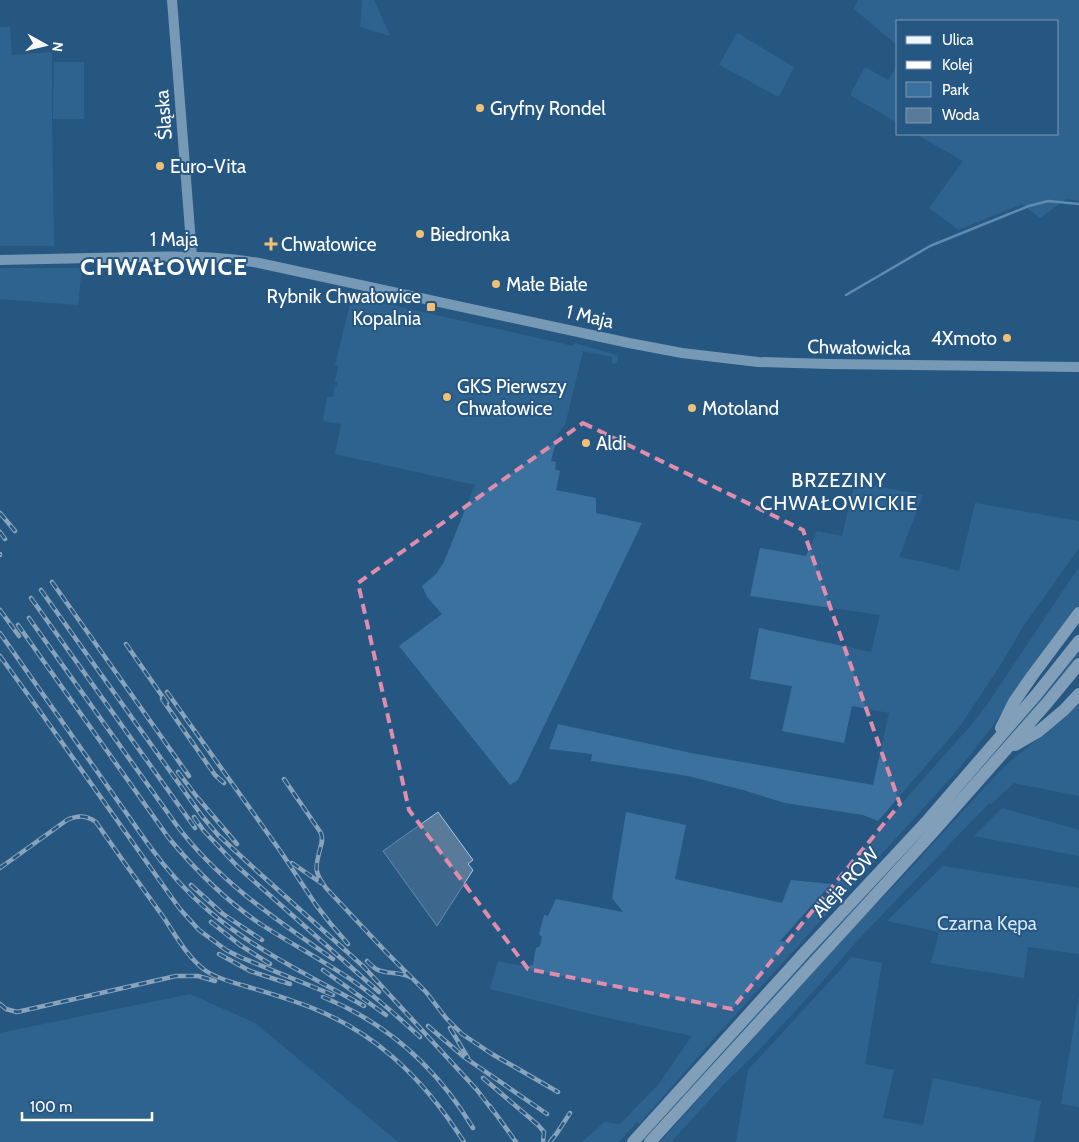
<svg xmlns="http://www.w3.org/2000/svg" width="1079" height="1142" viewBox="0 0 1079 1142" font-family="Cabin,sans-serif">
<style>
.green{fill:#3b719f}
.water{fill:#597b99;stroke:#a3c9e7}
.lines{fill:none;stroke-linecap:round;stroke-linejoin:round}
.stream{stroke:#a3c9e7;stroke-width:2.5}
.secondary{stroke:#d8e8f6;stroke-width:10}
.primary{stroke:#f0f6fd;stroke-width:12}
.rail-casing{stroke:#fff;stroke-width:4.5}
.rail{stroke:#265782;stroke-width:2.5;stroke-dasharray:8;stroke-linecap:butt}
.marked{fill:none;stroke:#e08cad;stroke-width:4;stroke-dasharray:10 6;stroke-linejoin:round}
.poi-dot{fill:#f0c174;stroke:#265782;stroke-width:2}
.labels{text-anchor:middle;stroke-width:4;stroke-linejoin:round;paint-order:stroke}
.poi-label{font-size:19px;fill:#fff;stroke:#265782;text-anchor:start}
.street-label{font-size:19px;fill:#fff;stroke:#265782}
.park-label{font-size:19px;fill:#d2e5f5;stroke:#265782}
.neighbourhood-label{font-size:20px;letter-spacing:1px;fill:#fff;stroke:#265782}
.district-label{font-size:24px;font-weight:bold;letter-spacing:1px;fill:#fff;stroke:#265782}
</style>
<rect width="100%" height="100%" fill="#265782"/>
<path class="green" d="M 362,0 L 374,0 L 390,36 L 360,27 Z
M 858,0 L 1079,0 L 1079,201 L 1066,199 L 1040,218 L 1022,204 L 958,230 L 939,215 L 929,208 L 963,161 L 916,134 L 1058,134 L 1058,21 L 898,21 L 898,46 L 854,9 Z
M 0,27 L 10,27 L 12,55 L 52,52 L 52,124 L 54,246 L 0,246 Z
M 737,33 L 794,67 L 779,97 L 719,65 Z
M 54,62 L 84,62 L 84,119 L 53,119 Z
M 898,63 L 898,123 L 850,95 L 865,67 L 888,80 Z
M 0,268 L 82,268 L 78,305 L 0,299 Z
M 352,296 L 573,346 L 575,343 L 617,355 L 618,359 L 616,363 L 613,364 L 612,363 L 612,357 L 583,351 L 565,425 L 558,434 L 551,461 L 556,462 L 555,469 L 560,471 L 556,490 L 596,498 L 596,513 L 642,523 L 518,780 L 510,785 L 399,646 L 442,614 L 427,597 L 422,586 L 436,574 L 444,562 L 475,485 L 335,454 L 341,424 L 323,421 L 327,397 L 333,397 L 335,386 L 337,386 L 337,382 L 335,382 L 338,366 L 335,365 Z
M 855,482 L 923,495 L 899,557 L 937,565 L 959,571 L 975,503 L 1079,521 L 1079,548 L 1024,625 L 1001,664 L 960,726 L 878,821 L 863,815 L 785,803 L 743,790 L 688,776 L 591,761 L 592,754 L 549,749 L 558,724 L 691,753 L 873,785 L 889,713 L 852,706 L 844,743 L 782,731 L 792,686 L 750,679 L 759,628 L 871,652 L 880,615 L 750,596 L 760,548 L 806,556 L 817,531 L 842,536 Z
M 1079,567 L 1079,605 L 1027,675 L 991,728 L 958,770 L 719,1033 L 639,1124 L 637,1122 L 619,1142 L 582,1142 L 605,1122 L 620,1124 L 658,1085 L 692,1036 L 599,1016 L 490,989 L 498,961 L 528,967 L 533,964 L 536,948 L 540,946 L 542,937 L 539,934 L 544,915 L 548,916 L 556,899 L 623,912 L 612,898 L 626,812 L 686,825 L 675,879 L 782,903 L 791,880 L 831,884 L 780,941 L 787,942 L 903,802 L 973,723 L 989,702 Z
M 1079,649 L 1079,654 L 1053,688 L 1026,720 L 683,1098 L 681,1097 Z
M 1079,701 L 1079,796 L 1014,783 L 991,804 L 989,803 L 856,942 L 820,984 L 762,1047 L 722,1086 L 671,1142 L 660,1142 L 853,928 L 895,885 L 984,788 L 1005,766 L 1052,727 Z
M 1002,808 L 1079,830 L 1079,856 L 974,836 Z
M 943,866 L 1079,888 L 1079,954 L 1028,947 L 1024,978 L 931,963 L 939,932 L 887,921 Z
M 852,957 L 882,963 L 865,1064 L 894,1070 L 883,1118 L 923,1125 L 933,1078 L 1041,1101 L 1034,1142 L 736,1142 L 748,1070 Z
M 190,994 L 255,1023 L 398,1142 L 0,1142 L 0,1033 Z
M 1079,996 L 1079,1107 L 1061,1104 Z"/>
<path class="water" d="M 438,812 L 473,860 L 468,864 L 473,870 L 437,926 L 383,851 Z"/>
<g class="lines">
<path class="stream" d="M 846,295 L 930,246 L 1029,206 L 1048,201 L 1079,204"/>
<path class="secondary" d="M 172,0 L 192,256
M 0,260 C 46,259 92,258 137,257 C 178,256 218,256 259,263 L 629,343 L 682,353 L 758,362 L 829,364 L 1079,367"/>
<path class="primary" d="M 1001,728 L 1014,702 L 1032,676 L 1079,613
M 1015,745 L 1039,731 L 1064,710 L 1079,694
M 633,1142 L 805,952 L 928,820 L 1036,695 L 1079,641
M 650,1142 L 934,831 L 1047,703 L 1079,664"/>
<defs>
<path id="rail" d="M 0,513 L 15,531
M 0,532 L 5,539
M 0,554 L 0,555
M 52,582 L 189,776
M 41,590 L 202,816 L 218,835 L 257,871 L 364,967 L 477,1090 L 493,1111
M 31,598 L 195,828
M 0,610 L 19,636
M 29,618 L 175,823 C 217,880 275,919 333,959
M 18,625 L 168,837 C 196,871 226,901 262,925 C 293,945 326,962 356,983 C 379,999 399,1018 420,1037
M 0,633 L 148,844 C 166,869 186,892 210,912 C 255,950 312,977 364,1006
M 126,644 L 167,703
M 0,656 L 39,710 L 172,898 L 180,909 L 199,930 L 226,950 L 240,957 L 333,995
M 167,692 L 281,852 L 316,905 L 330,923 L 348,944
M 162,699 L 215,775 L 224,783
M 178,772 L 197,797 L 237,844
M 284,779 L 321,833 C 323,839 322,843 320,849 C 315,868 314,872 326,888 L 386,952 L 426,992 L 446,1018 L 462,1034 L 492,1054 L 558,1092
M 194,817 L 204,831 L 238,867 L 379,992
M 292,863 L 321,883
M 0,868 L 67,820 C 78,815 86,815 96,822 C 118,854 141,886 164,918 C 176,936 188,958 206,971 C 218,979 232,982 245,986 C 262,991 279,996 296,1002 C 371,1027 422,1076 464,1142
M 191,885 L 223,914 L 262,940
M 211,922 L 240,945 L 270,964
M 219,954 L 250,971 L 290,984
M 367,961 C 370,964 373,967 376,969 C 387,975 399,971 410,977
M 323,970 L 386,1015
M 323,997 C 387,1023 437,1068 473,1128
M 0,1004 L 6,1009 L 17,1012 L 176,976 L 198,976 L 215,981
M 428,1026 L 464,1057 L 547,1114
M 450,1028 L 468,1058
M 483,1078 L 538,1125 L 544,1132 L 543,1142
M 490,1106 L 516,1142
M 550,1142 L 557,1133 L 570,1113"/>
</defs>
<use href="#rail" class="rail-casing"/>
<use href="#rail" class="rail"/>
</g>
<path d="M0 0H1079V1142H0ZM 583,423 L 803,530 L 900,804 L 732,1009 L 528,969 L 409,810 L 358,583 Z" fill="#265782" fill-opacity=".55" fill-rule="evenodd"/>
<path class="marked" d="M 583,423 L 803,530 L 900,804 L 732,1009 L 528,969 L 409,810 L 358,583 Z"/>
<g class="poi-dot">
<circle cx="480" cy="108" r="5"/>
<circle cx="160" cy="166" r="5"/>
<circle cx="420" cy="234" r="5"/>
<path d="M268.5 236.5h5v5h5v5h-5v5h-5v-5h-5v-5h5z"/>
<circle cx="496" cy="284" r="5"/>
<rect x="426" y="302" width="10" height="10" rx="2.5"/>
<circle cx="1007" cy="338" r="5"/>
<circle cx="447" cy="397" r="5"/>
<circle cx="692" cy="408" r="5"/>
<circle cx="586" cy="443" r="5"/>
</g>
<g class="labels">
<g class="poi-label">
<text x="490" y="115">Gryfny Rondel</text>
<text x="170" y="173">Euro-Vita</text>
<text x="430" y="241">Biedronka</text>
<text x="281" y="251">Chwałowice</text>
<text x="506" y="291">Małe Białe</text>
<text x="421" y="303" text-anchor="end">Rybnik Chwałowice<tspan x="421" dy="22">Kopalnia</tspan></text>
<text x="997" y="345" text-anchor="end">4Xmoto</text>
<text x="457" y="393">GKS Pierwszy<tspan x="457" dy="22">Chwałowice</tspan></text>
<text x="702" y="415">Motoland</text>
<text x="596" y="450">Aldi</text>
</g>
<g class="street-label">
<text transform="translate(163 115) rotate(-94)" y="7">Śląska</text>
<text x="174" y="246">1 Maja</text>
<text transform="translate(590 316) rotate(13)" y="7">1 Maja</text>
<text transform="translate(859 347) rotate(1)" y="7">Chwałowicka</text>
<text transform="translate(845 882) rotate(-47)" y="7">Aleja ROW</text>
</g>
<g class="park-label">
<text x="987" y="930">Czarna Kępa</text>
</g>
<g class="neighbourhood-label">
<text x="839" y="487">BRZEZINY<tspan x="839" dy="23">CHWAŁOWICKIE</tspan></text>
</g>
<g class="district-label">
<text x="164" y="275">CHWAŁOWICE</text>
</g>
</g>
<rect x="896" y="20" width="162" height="115" fill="#265782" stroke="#7d9ab4"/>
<rect x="906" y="36" width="25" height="8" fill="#f0f6fd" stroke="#7d9ab4"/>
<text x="942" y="45" font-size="15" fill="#ffffff">Ulica</text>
<rect x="906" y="61" width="25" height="8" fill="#ffffff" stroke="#7d9ab4"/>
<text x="942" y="70" font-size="15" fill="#ffffff">Kolej</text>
<rect x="906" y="82" width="25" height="15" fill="#3b719f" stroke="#7d9ab4"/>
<text x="942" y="95" font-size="15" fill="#ffffff">Park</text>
<rect x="906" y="108" width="25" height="15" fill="#597b99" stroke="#7d9ab4"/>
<text x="942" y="120" font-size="15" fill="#ffffff">Woda</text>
<g transform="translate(45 45) rotate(98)" stroke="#265782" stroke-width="4" paint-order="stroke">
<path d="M0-4L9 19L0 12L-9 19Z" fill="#ffffff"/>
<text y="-8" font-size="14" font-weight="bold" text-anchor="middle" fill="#ffffff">N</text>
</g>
<path d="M22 1112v8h130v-8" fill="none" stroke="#ffffff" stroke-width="2.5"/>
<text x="30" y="1112" font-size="15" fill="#ffffff" stroke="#265782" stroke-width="4" paint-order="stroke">100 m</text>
</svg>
